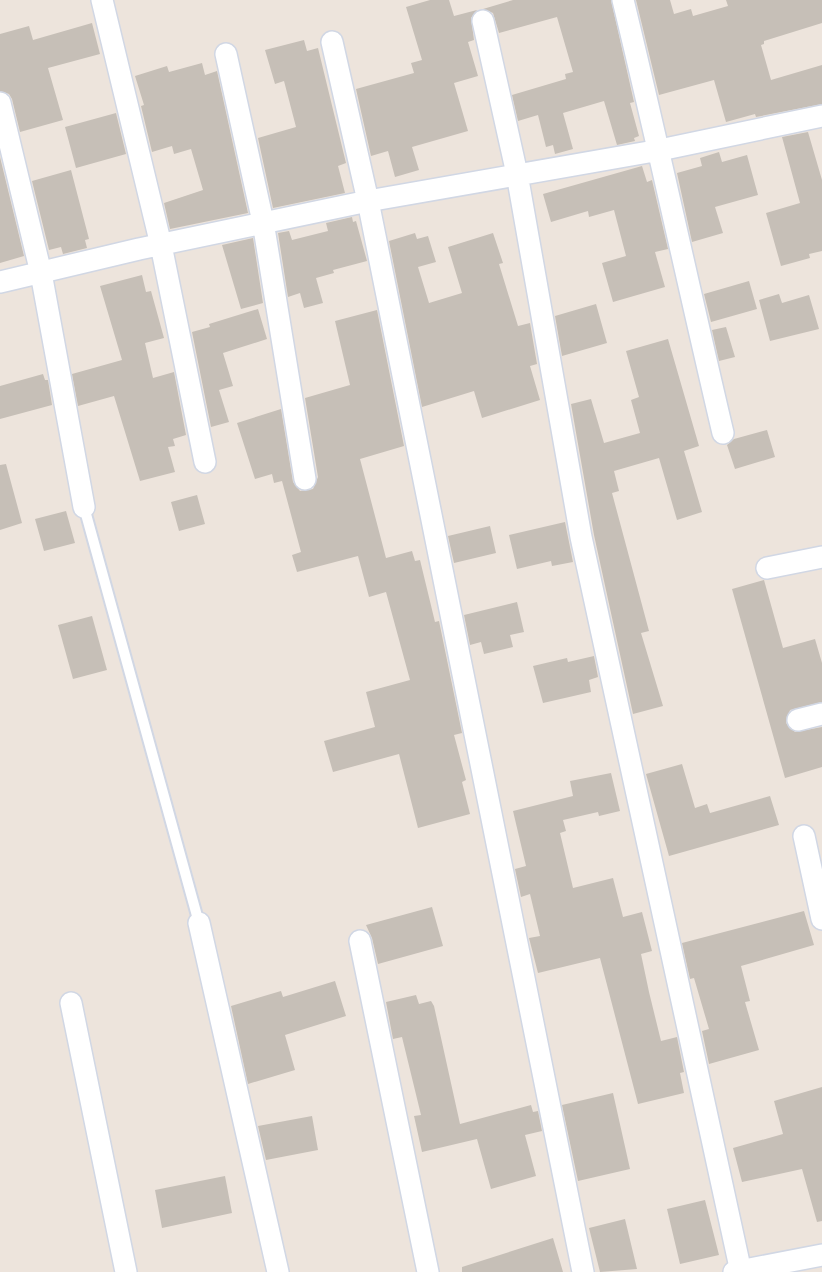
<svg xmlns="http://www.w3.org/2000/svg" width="822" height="1272" viewBox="0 0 822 1272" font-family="Helvetica,sans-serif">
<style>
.building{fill:#c6bfb7}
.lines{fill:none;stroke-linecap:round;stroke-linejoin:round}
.service-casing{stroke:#d1d7e4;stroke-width:14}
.minor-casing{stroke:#d1d7e4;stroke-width:24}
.service{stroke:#fff;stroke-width:10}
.minor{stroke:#fff;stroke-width:21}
</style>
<rect width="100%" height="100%" fill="#ede4dc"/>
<path class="building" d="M 430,0 L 449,0 L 454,16 L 477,10 L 471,18 L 474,40 L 468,42 L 478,76 L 454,83 L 468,131 L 412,147 L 419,170 L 395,177 L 388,151 L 371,156 L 356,89 L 414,73 L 411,63 L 422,60 L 406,7 Z
M 513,0 L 611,0 L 634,102 L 630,103 L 639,136 L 634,138 L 635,141 L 617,145 L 604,101 L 563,113 L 573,149 L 555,154 L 553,145 L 546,147 L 538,115 L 518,121 L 512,95 L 566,79 L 565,74 L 573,72 L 557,17 L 499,33 L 493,13 L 483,9 Z
M 636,0 L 670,0 L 674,14 L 691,9 L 693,16 L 728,6 L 726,0 L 822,0 L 822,23 L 764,41 L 764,44 L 761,45 L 771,80 L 822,65 L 822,104 L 756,117 L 755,114 L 726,122 L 714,80 L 659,95 Z
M 92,23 L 100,54 L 48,68 L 63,120 L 20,132 L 12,99 L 9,94 L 0,91 L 0,34 L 29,26 L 33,40 Z
M 304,40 L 307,51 L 318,48 L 346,163 L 338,166 L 345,193 L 273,208 L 258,138 L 296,127 L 284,81 L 275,84 L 265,50 Z
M 202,63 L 205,75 L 217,71 L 248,213 L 170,229 L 164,203 L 203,190 L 191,149 L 174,154 L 172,146 L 152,152 L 141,106 L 144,105 L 135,76 L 167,66 L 169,72 Z
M 116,113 L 126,154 L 76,168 L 65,127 Z
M 808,132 L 822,180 L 822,251 L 809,254 L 810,258 L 781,266 L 766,213 L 800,203 L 782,137 Z
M 719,152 L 722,162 L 747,155 L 758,195 L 715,207 L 723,233 L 692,242 L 677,173 L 702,166 L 700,158 Z
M 0,157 L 24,256 L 0,263 Z
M 642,166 L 647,182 L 652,180 L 668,249 L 655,252 L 665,287 L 613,302 L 602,263 L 626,256 L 614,210 L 589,217 L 588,211 L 551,222 L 543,194 Z
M 71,170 L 89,239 L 85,240 L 87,248 L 63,254 L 61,247 L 49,250 L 32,181 Z
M 352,217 L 353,222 L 356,221 L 367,261 L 333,270 L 334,273 L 316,278 L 323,303 L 304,308 L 300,293 L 288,297 L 278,233 L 289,231 L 292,240 L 328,231 L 326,223 Z
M 415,233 L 417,239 L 428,236 L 436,262 L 418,267 L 429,303 L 462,293 L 448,247 L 493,233 L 503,263 L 499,264 L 518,326 L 530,323 L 537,364 L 530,366 L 540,400 L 482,418 L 474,391 L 422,407 L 389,241 Z
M 253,238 L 263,303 L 241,309 L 222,245 Z
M 142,275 L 146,292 L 151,291 L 164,338 L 145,343 L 153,378 L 174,372 L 186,435 L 173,439 L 175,446 L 168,447 L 175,472 L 140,481 L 114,396 L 78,406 L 72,374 L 122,360 L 100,286 Z
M 749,281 L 757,309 L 711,322 L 704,294 Z
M 779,294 L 782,303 L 809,295 L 819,329 L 770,341 L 759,300 Z
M 596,304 L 607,343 L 562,356 L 555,316 Z
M 258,309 L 267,339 L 223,353 L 233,386 L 219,390 L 229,422 L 211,427 L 192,332 L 210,327 L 209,324 Z
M 377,310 L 404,446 L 360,459 L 386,558 L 412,551 L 415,561 L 420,560 L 435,622 L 439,621 L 462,733 L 454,735 L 466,780 L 462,782 L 470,814 L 418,828 L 399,754 L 333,772 L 324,741 L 375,727 L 366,692 L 410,680 L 386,592 L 369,597 L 358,556 L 297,572 L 292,555 L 301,552 L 282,481 L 274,483 L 272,474 L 255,479 L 237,423 L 281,409 L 293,482 L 300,491 L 313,489 L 318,477 L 305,398 L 350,385 L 335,321 Z
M 726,327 L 735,357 L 719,361 L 712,330 Z
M 668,339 L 699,446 L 684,451 L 702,512 L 677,520 L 659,458 L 614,471 L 619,491 L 612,493 L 649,631 L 641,633 L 663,706 L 633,714 L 594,535 L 571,404 L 591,399 L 604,443 L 640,433 L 631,400 L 639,397 L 626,351 Z
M 43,374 L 45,380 L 48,380 L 52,405 L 0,419 L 0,386 Z
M 767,430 L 775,457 L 735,469 L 727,445 L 734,439 Z
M 6,464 L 22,523 L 0,530 L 0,465 Z
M 197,495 L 205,524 L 179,531 L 171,502 Z
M 66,511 L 75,543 L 44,551 L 35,519 Z
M 565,522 L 573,562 L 552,566 L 551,561 L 517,569 L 509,535 Z
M 490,526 L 496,553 L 454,563 L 448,536 Z
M 764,580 L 783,648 L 815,639 L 822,663 L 822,702 L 790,710 L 786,723 L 795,732 L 822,727 L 822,767 L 785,778 L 732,589 Z
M 517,602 L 524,632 L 510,635 L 513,647 L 484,654 L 481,642 L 470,645 L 464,615 Z
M 92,616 L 107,670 L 73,679 L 58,625 Z
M 594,656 L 598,677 L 589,680 L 591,692 L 543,703 L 533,666 L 567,658 L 568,662 Z
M 682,764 L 695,808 L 707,804 L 710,813 L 770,796 L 779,825 L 669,856 L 646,774 Z
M 611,773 L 620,811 L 599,816 L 598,812 L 563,820 L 566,831 L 560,833 L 573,888 L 613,878 L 623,917 L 642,912 L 652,951 L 641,954 L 649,992 L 661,1041 L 677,1037 L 684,1072 L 680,1073 L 684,1093 L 638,1104 L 600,958 L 538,973 L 529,938 L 540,936 L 530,894 L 521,897 L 515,869 L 526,866 L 513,811 L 573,796 L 570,781 Z
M 432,907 L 443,946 L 378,964 L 372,938 L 366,925 Z
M 804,911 L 814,945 L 741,966 L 750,1001 L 745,1002 L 759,1050 L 709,1064 L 702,1031 L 709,1029 L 694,978 L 690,979 L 682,943 Z
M 335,981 L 346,1016 L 285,1035 L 295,1070 L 248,1084 L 231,1006 L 281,991 L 283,997 Z
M 416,995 L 419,1004 L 431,1001 L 434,1006 L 460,1124 L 531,1105 L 533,1112 L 538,1111 L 542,1131 L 525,1135 L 536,1176 L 491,1189 L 477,1139 L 422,1152 L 414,1116 L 421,1115 L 402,1037 L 393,1039 L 386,1002 Z
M 822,1087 L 822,1221 L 817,1222 L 802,1169 L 742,1182 L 733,1148 L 783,1134 L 774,1101 Z
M 613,1093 L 630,1169 L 578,1181 L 562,1105 Z
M 312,1116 L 318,1150 L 266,1160 L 258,1126 Z
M 225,1176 L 232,1213 L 162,1228 L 155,1190 Z
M 705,1200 L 719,1255 L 680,1264 L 667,1209 Z
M 625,1219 L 637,1269 L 600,1272 L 589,1228 Z
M 553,1238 L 563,1272 L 462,1272 L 462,1267 Z"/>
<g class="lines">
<defs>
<path id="service" d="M 84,507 L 199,923"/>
<path id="minor" d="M 102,0 L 161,245 L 205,462
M 623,0 C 658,144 689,289 723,433
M 483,21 L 517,174 L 581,537 L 741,1272
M 332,42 L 368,201 L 583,1272
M 226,54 L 263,222 L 305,479
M 0,103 L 41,273 L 84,507
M 0,282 L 139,249 L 368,201 L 660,150 L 822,116
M 767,568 L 822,557
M 798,720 L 822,714
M 804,836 L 822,919
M 199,923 L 278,1272
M 360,941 L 428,1272
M 71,1003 L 126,1272
M 734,1272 L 822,1255"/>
</defs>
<use href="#service" class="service-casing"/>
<use href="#minor" class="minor-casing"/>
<use href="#service" class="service"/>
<use href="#minor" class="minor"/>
</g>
</svg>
